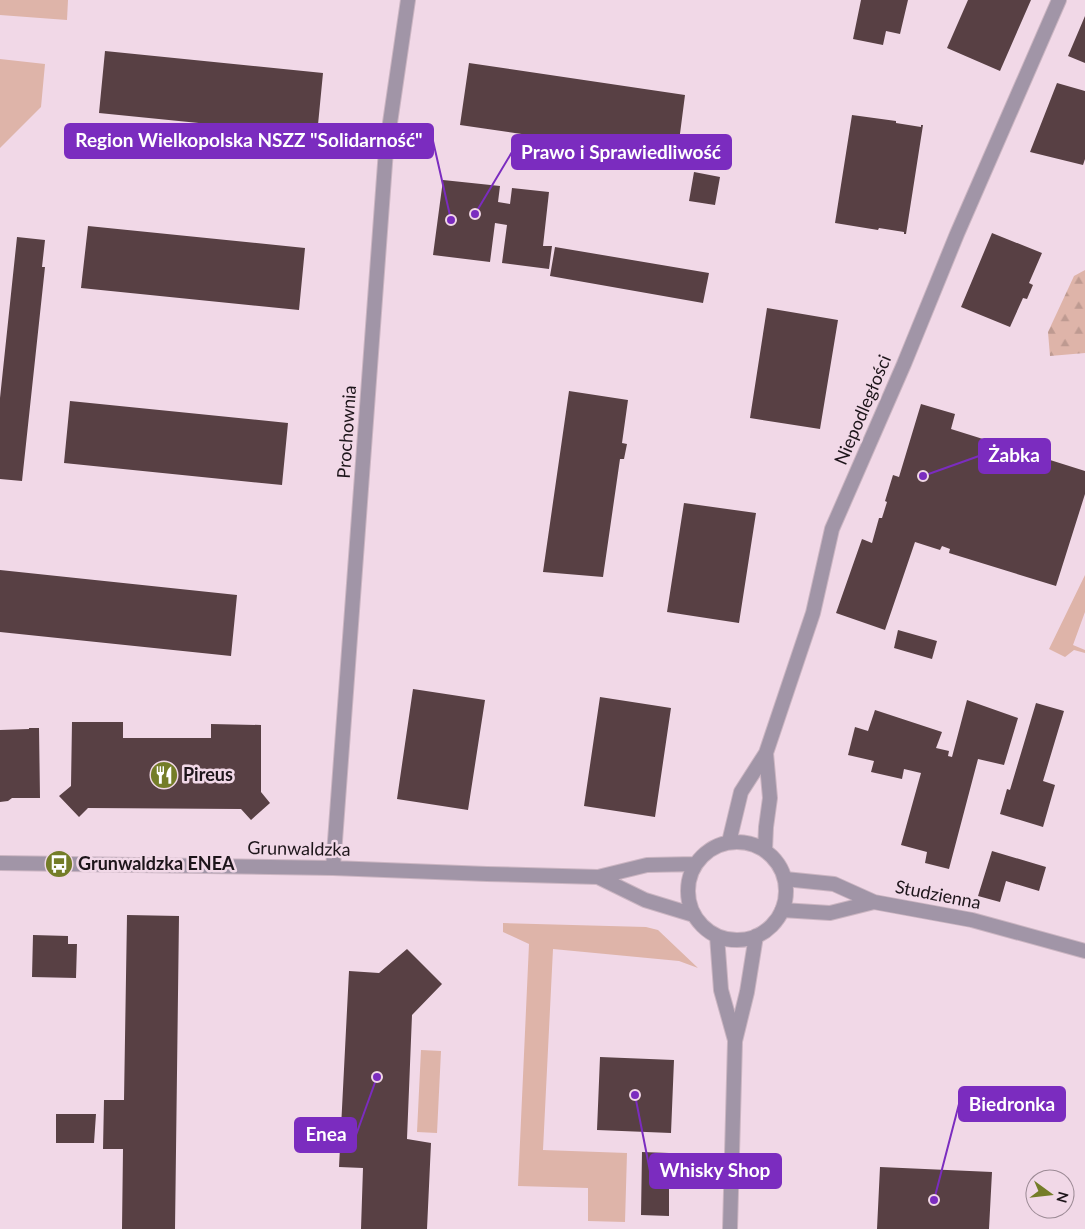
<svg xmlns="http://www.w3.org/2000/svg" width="1085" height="1229" viewBox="0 0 1085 1229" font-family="Lato,sans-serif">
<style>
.green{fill:#deb4a9}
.forest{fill:url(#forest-firs)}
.building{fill:#584044}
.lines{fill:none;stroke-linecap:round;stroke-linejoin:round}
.minor-casing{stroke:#cbb5c2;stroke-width:16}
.tertiary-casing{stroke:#cbb5c2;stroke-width:16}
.minor{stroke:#a195a7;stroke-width:14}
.tertiary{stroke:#a195a7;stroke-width:14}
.labels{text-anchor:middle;stroke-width:5;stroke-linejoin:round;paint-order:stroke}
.street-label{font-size:18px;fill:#1d151a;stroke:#f1d8e7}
.poi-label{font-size:18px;font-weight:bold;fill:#1d151a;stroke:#f1d8e7;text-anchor:start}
.leader{fill:none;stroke:#7b2cbf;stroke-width:2}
.callout-dot{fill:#7b2cbf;stroke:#f1d8e7;stroke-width:2}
.callout{fill:#7b2cbf;stroke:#7b2cbf;stroke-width:2}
.callout-label{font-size:19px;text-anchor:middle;font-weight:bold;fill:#fff}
</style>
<defs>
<pattern id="forest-firs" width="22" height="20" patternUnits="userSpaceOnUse" patternTransform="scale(1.25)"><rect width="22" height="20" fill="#deb4a9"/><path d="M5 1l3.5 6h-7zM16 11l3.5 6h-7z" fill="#be9a91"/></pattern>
</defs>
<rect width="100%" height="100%" fill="#f1d8e7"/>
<path class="green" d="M 0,0 L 68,0 L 67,20 L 0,15 Z
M 0,59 L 45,64 L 41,107 L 0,148 Z
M 1085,575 L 1085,612 L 1073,645 L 1085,650 L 1085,653 L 1074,650 L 1065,657 L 1049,649 Z
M 503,923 L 646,927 L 658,930 L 698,968 L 679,961 L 553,949 L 543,1150 L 627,1153 L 625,1222 L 588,1221 L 588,1188 L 518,1186 L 529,944 L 503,932 Z
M 421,1050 L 441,1051 L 437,1133 L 417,1132 Z"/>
<path class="forest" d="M 1085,270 L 1085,353 L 1050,356 L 1048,332 L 1074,276 Z"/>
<path class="building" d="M 861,0 L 908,0 L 900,34 L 886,31 L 883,45 L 853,39 Z
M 968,0 L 1031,0 L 1000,71 L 947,48 Z
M 1085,16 L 1085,63 L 1068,56 Z
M 105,51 L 323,73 L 317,135 L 99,113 Z
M 469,63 L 685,95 L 677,157 L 460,125 Z
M 1057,83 L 1085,91 L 1085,159 L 1083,165 L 1030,152 Z
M 852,115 L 896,121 L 896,123 L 921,127 L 921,125 L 923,125 L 906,234 L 904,234 L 904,232 L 879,228 L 878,230 L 835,223 Z
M 694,172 L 720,177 L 715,205 L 689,201 Z
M 443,180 L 500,186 L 498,202 L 510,204 L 512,188 L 549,192 L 543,246 L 552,246 L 549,269 L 502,263 L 507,225 L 495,223 L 490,262 L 433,255 Z
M 88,226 L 305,248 L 299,310 L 81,288 Z
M 992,233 L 1042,253 L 1029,283 L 1033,285 L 1027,299 L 1023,298 L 1010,327 L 961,307 Z
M 17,237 L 45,240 L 42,267 L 45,267 L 22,481 L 0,479 L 0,398 Z
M 555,247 L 709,273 L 703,303 L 550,276 Z
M 767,308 L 838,320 L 820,429 L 750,418 Z
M 569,391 L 628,400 L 622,443 L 627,444 L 624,459 L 620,459 L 603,577 L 543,572 Z
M 70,401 L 288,423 L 282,485 L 64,463 Z
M 921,404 L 955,414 L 951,429 L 1085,471 L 1085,494 L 1056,586 L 949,553 L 950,549 L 942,546 L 940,550 L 915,542 L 885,630 L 836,613 L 862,539 L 872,543 L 879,518 L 882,518 L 887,502 L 885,501 L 893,475 L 899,477 Z
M 684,503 L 756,513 L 739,623 L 667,612 Z
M 0,570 L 237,595 L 231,656 L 0,632 Z
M 898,630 L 937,641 L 932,659 L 894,648 Z
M 413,689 L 485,700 L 468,810 L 397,799 Z
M 600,697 L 671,708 L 655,817 L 584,806 Z
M 967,700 L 1018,718 L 1004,765 L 978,759 L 949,869 L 925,863 L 927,852 L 901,845 L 921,773 L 904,769 L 902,779 L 871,772 L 874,761 L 848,755 L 855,727 L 868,731 L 875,710 L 942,732 L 936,748 L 949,751 L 948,756 L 952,757 Z
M 1036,703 L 1064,711 L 1043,781 L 1055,785 L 1043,827 L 1000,814 L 1007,789 L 1010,790 Z
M 72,722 L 123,722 L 123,738 L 211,738 L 211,724 L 261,725 L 261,792 L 270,803 L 251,820 L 241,809 L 88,808 L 79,817 L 59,796 L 71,786 Z
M 29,728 L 39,728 L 40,798 L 12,798 L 8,801 L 0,802 L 0,730 L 29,729 Z
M 992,851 L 1046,867 L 1039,891 L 1006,881 L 1000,902 L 978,896 Z
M 127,915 L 179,916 L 175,1229 L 122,1229 L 123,1149 L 103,1149 L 104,1100 L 124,1100 Z
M 33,935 L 68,936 L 68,944 L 77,944 L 76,978 L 32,977 Z
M 407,949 L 442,984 L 412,1015 L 407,1139 L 431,1143 L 427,1229 L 361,1229 L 363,1168 L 339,1167 L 349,971 L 379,973 Z
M 600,1057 L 674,1060 L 671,1133 L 597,1130 Z
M 56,1114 L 96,1114 L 94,1143 L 56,1143 Z
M 642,1152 L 669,1153 L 669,1216 L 641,1215 Z
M 880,1167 L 992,1172 L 989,1229 L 877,1229 Z"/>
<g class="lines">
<defs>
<path id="minor" d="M 785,879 L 834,884 L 874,902
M 782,910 L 830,913 L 874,902 L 972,920 L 1085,951"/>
<path id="tertiary" d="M 729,842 L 741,792 L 766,753
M688 891a49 49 0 1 1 98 0a49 49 0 1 1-98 0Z
M 765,850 L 766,827 L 770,798 L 766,753 L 813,613 L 832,529 L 904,364 L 957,234 L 1059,0
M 0,863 L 333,868 L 487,874 L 598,877 L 647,865 L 696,864
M 333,868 L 386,150 L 408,0
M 598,877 L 645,900 L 694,915
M 717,936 L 721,990 L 735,1040
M 730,1229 L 735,1041 L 747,992 L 756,936"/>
</defs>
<use href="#minor" class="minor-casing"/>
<use href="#tertiary" class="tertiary-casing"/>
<use href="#minor" class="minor"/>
<use href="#tertiary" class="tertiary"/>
</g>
<defs>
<symbol id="restaurant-disc" viewBox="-11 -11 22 22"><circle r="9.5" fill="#747d28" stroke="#f1d8e7"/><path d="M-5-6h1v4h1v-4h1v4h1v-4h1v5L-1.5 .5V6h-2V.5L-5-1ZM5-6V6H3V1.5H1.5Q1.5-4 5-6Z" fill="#fff"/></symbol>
<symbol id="bus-disc" viewBox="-11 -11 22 22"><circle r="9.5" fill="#747d28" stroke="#f1d8e7"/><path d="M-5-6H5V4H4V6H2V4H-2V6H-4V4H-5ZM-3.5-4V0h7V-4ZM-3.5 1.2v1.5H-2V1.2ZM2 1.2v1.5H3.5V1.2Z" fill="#fff"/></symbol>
</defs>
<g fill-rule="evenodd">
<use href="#restaurant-disc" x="148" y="759" width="32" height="32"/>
<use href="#bus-disc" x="43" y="848" width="32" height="32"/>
</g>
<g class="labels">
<g class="street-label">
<text transform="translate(863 410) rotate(-67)" y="6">Niepodległości</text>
<text transform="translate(347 432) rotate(-86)" y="6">Prochownia</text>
<text transform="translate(299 849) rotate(1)" y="6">Grunwaldzka</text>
<text transform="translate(938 895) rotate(11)" y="6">Studzienna</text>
</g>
<g class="poi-label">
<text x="183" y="781">Pireus</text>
<text x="78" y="870">Grunwaldzka ENEA</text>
</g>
</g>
<path class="leader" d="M451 220L433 141M475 214L512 152M923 476L979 456M934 1200L959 1104M377 1077L356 1135M635 1095L650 1171"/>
<g class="callout-dot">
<circle cx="451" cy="220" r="5"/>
<circle cx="475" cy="214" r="5"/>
<circle cx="923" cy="476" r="5"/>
<circle cx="934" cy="1200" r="5"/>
<circle cx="377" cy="1077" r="5"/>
<circle cx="635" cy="1095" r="5"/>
</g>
<g class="callout">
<rect x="65" y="124" width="368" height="34" rx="5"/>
<rect x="512" y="135" width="219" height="34" rx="5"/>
<rect x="979" y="439" width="71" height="34" rx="5"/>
<rect x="959" y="1087" width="106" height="34" rx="5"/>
<rect x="295" y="1118" width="61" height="34" rx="5"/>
<rect x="650" y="1154" width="131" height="34" rx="5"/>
</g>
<g class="callout-label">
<text x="249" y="147">Region Wielkopolska NSZZ "Solidarność"</text>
<text x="621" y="159">Prawo i Sprawiedliwość</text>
<text x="1014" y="462">Żabka</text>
<text x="1012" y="1111">Biedronka</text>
<text x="326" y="1141">Enea</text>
<text x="715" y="1177">Whisky Shop</text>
</g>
<g transform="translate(1050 1194) rotate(105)"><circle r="24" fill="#f1d8e7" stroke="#9c8a95"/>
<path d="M0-4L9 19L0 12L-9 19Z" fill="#747d28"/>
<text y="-8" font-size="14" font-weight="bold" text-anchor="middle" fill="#1d151a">N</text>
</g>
</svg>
